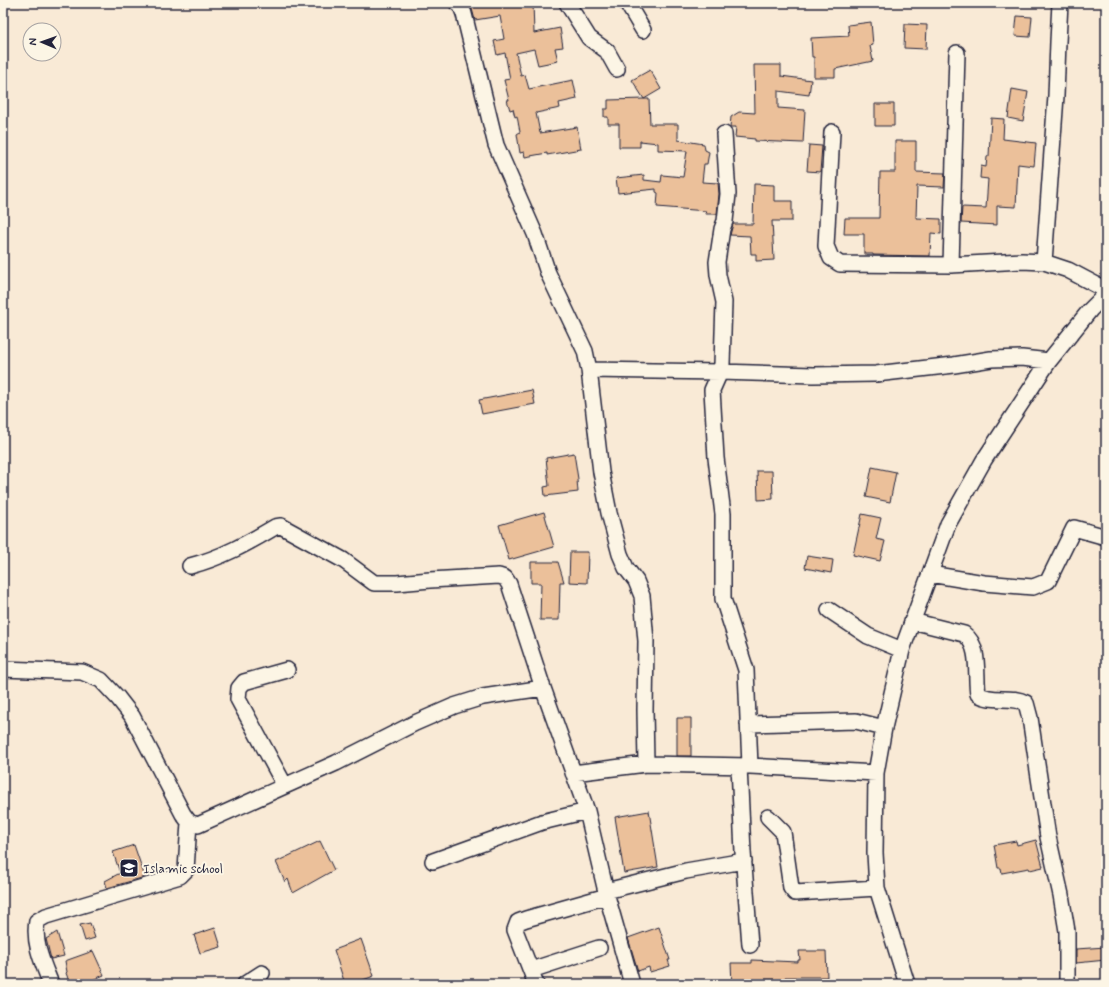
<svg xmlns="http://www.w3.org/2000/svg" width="1109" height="987" viewBox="0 0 1109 987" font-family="Mynerve,sans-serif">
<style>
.building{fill:#ebc09a;stroke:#22223b}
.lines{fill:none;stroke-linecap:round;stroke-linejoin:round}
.minor-casing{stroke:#22223b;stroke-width:18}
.minor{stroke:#fcf5e5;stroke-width:15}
.labels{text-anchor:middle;stroke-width:4;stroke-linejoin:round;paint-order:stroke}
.poi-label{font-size:13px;fill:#22223b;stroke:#fcf5e5;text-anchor:start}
</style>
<rect width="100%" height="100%" fill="#f9ead6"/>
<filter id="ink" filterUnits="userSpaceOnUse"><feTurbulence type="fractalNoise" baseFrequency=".025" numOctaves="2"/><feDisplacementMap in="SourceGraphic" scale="8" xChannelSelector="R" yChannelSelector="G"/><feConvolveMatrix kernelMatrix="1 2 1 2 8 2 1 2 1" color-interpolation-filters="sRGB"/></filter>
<g filter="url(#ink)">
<path class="building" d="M 500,3 L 533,3 L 534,33 L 560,28 L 563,47 L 555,48 L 558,61 L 538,65 L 534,49 L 516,53 L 521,76 L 525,75 L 529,89 L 573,80 L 577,99 L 559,103 L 560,108 L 536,113 L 540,133 L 577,127 L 581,149 L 547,155 L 547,153 L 525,157 L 524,152 L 520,153 L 517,134 L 520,132 L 517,116 L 515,117 L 513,109 L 510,110 L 507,100 L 509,100 L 504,80 L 510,79 L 505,53 L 497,55 L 494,41 L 504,39 L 500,16 L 475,20 L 472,9 L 471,7 Z
M 1017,16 L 1032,17 L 1030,37 L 1015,36 Z
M 871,22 L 873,45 L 870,46 L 873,61 L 835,69 L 835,77 L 814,77 L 814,57 L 812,57 L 811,38 L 849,36 L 848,25 Z
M 905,24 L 927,25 L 926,49 L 904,48 Z
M 754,65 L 781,65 L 781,76 L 811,80 L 809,95 L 778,91 L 778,108 L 805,110 L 803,143 L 755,141 L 755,139 L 735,137 L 736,127 L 730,127 L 731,117 L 739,112 L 755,113 Z
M 650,70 L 661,89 L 644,99 L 649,99 L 650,124 L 678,124 L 678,140 L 704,144 L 705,150 L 709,152 L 707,164 L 704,164 L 702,182 L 718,183 L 719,194 L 717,214 L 705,214 L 706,211 L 657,207 L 658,193 L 656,192 L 656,189 L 618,193 L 616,178 L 644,175 L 644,180 L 661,182 L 662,175 L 683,177 L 687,151 L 658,150 L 658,143 L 640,141 L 640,147 L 619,147 L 619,124 L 608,124 L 608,117 L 604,117 L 604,109 L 608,109 L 608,100 L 644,99 L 632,80 Z
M 1012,89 L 1028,92 L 1023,121 L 1008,118 Z
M 875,104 L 894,104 L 894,126 L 875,126 Z
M 991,118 L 1004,119 L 1003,139 L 1036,143 L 1034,166 L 1018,164 L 1016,207 L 997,206 L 997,225 L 961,223 L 962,207 L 986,208 L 988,179 L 980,178 L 981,166 L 986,167 L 987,157 L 989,156 Z
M 895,141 L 916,141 L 916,172 L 945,173 L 944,187 L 917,186 L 916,218 L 941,219 L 941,234 L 931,233 L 930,256 L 873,255 L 873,254 L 864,254 L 864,234 L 844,234 L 845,218 L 879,218 L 880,172 L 895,172 Z
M 809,145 L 822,146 L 820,172 L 807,171 Z
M 754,184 L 774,185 L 774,201 L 792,201 L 792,221 L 772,221 L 774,260 L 756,261 L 756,254 L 751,254 L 750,236 L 730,235 L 733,224 L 753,224 Z
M 532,390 L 535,404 L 482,414 L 479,400 Z
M 574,453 L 578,479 L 577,480 L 578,492 L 545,496 L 544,487 L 549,486 L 546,458 Z
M 872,467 L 896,472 L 890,502 L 866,497 Z
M 757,471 L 772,471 L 773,499 L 758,500 Z
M 544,512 L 554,547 L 509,560 L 499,525 Z
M 862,514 L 881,518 L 876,539 L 885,541 L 880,561 L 853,555 Z
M 570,552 L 588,552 L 587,583 L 569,582 Z
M 807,556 L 833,560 L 831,573 L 805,568 Z
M 531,562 L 558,562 L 564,582 L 560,582 L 559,620 L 540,620 L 541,583 L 531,583 Z
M 677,718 L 691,718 L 691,756 L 677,756 Z
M 649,811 L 658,867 L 624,873 L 615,817 Z
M 1036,840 L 1043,867 L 1030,870 L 1029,868 L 1002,873 L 1001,868 L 998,868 L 994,845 L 1016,841 L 1017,845 Z
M 320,841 L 334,870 L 293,893 L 288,879 L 285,882 L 276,862 Z
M 134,845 L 145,877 L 107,888 L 105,881 L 120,873 L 113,852 Z
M 90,923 L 95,938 L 85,941 L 80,925 Z
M 659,927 L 670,960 L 668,960 L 670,966 L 650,972 L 649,967 L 638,971 L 628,938 Z
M 215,928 L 221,947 L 200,953 L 194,935 Z
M 57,932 L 64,956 L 51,959 L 46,939 Z
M 361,939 L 374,976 L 352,984 L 345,984 L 334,950 L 345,946 L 345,945 Z
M 1106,947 L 1106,960 L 1076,963 L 1076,949 Z
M 93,951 L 104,975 L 83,984 L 70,984 L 66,973 L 67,972 L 65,961 Z
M 799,951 L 826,951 L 827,977 L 785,977 L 785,984 L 732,984 L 731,963 L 752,963 L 752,960 L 798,962 L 798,960 L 800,960 Z"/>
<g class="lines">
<defs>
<path id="minor" d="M 457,3 L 461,6 L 464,14 L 496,145 L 535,234 L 548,273 L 585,351 L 589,370 L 601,472 L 609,513 L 620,554 L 626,568 L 636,581 L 642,596 L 646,641 L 645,710 L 646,764
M 567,3 L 589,38 L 607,51 L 617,69
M 627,3 L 643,30
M 832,132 L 826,246 L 831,258 L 840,264 L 951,265 L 1022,261 L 1044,262 L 1068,270 L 1106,290
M 724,134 L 728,194 L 725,221 L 722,229 L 717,262 L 718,275 L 724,302 L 722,364 L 720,372 L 813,375 L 876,374 L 954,365 L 991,359 L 1022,358 L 1049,361
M 1044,262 L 1056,96 L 1058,42 L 1060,3
M 951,265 L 957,53
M 589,370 L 720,372 L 712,390 L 716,458 L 723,514 L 723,599 L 746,670 L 750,766
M 190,566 C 221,558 248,543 275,527 L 281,526 L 343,560 L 374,583 L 397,583 L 430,580 L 499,576 L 505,578 L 509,584 L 543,688 L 587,811 L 607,896 L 632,984
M 930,574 L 984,583 L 1033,587 L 1048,581 L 1074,528 L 1106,537
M 829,610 L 868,636 L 902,650
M 912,621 L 964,634 C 981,646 975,676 978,694 C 992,703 1011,695 1026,703 L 1030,718 L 1048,837 L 1061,895 L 1067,931 L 1067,984
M 3,669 L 82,672 L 101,680 L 118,698 L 132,716 L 183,814 L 189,822 L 198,825 L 336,763 L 415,723 L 454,706 L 483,697 L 543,688
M 748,724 L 856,721 L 884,728
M 739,766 L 743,852 L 750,945
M 573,773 L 646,764 L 750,766 L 876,773
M 285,786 L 238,699 L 239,688 L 244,682 L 287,670
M 768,817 L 783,832 L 791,888 L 795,893 L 877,888
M 433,861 L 542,822 L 587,811
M 606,891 L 686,871 L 744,861
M 531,970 L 599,948
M 51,984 C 43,964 33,943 37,921 L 46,916 L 180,876 L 186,870 L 189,822
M 245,984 L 262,973
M 536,984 L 515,930 L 518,922 L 526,919 L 607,896
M 907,984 L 877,888 L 875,853 L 876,773 L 884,728 L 902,650 L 948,524 L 984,460 L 1049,361 L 1090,310 L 1106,294"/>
</defs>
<use href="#minor" class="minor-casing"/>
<use href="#minor" class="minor"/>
</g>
</g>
<defs>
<symbol id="school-square" viewBox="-11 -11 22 22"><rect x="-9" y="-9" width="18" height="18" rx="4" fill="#22223b" stroke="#fcf5e5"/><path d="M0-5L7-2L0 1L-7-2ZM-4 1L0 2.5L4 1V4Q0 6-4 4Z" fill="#fff"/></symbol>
</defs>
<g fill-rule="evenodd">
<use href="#school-square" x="118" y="857" width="22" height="22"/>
</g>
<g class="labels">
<g class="poi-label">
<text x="143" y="873">Islamic school</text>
</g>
</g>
<rect width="1109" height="987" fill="none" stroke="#fcf5e5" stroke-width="16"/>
<rect x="8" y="8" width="1093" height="971" fill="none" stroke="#22223b" stroke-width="1.5" filter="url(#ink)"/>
<g transform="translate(42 42) rotate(272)"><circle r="19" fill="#fcf5e5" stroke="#a5a1a1"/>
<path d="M0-3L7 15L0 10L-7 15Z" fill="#22223b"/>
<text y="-6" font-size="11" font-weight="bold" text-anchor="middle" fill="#22223b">N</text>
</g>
</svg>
